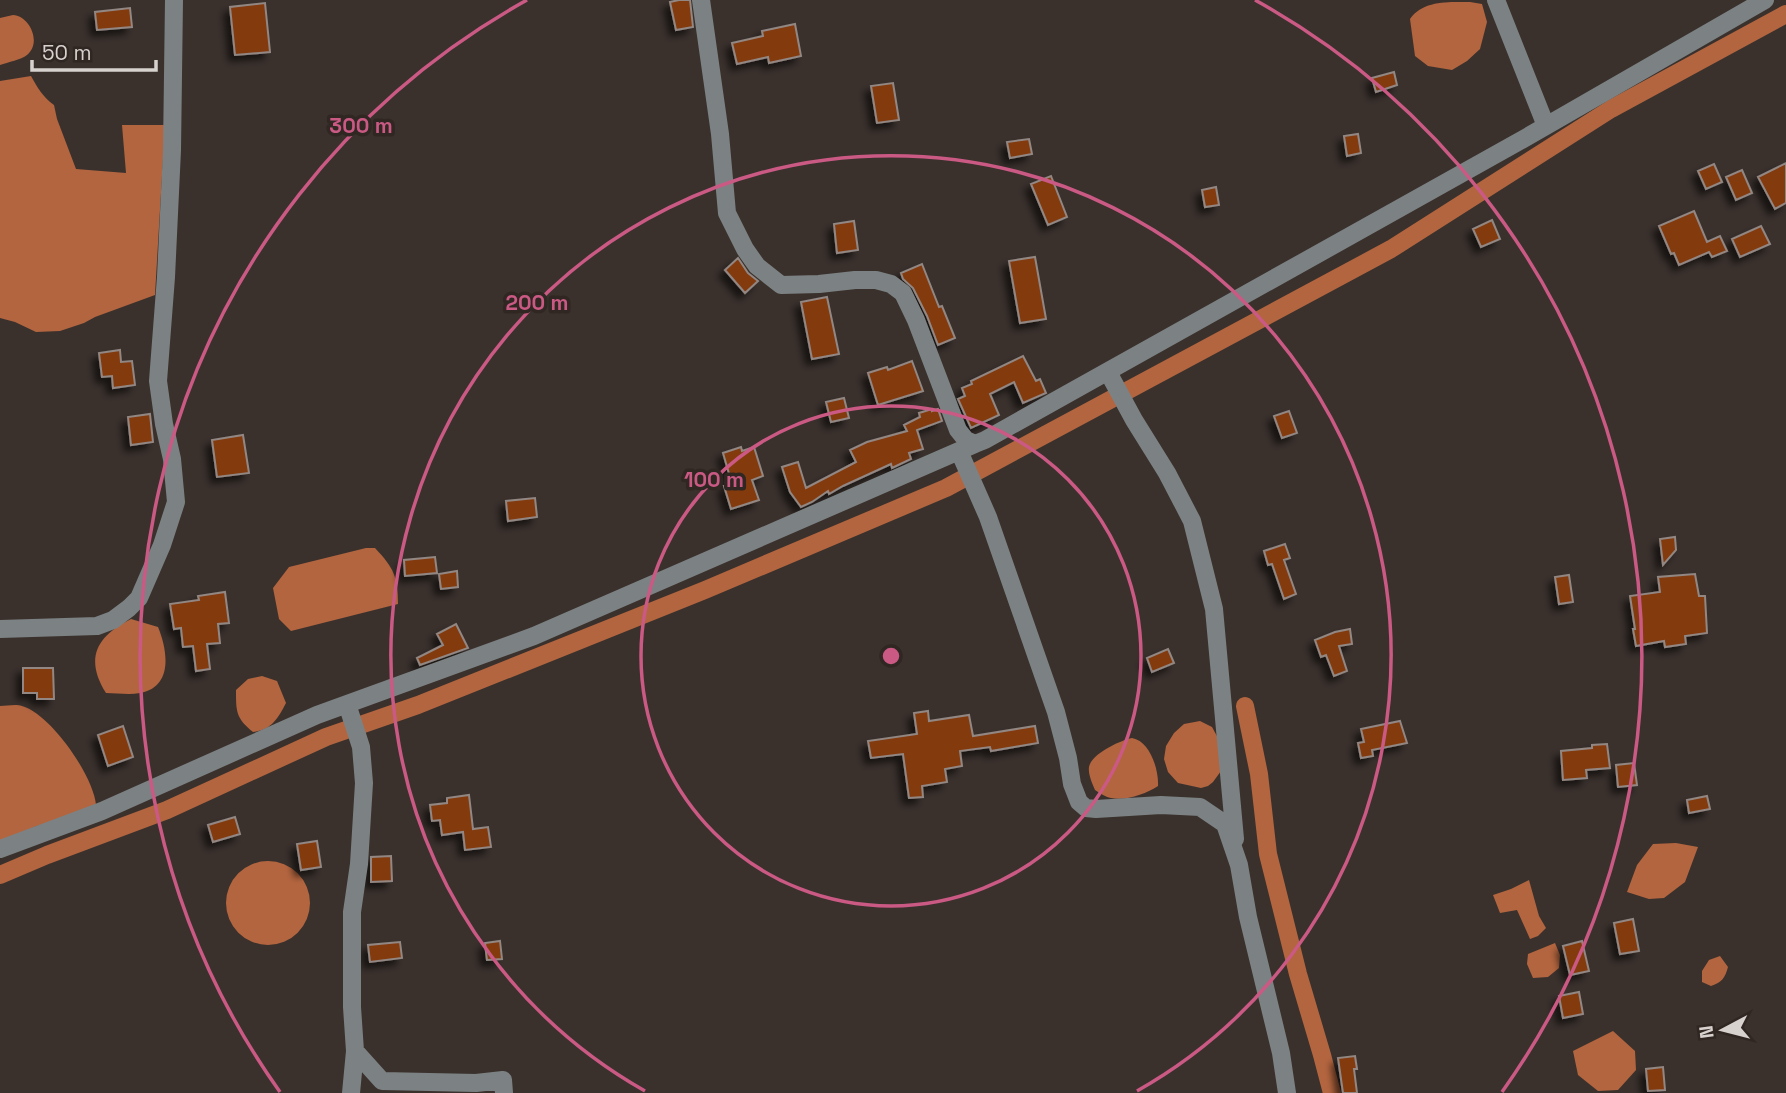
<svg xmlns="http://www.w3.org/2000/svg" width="1786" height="1093" viewBox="0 0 1786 1093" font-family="'Space Grotesk',sans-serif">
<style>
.water{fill:#b3653f}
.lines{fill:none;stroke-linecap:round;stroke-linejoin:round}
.canal{stroke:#b3653f;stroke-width:18}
.building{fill:#833a11;stroke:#928782;stroke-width:2;filter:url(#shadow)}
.minor{stroke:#7c8283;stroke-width:18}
.ring{fill:none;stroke:#ca5984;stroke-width:3.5}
.centre{fill:#ca5984;stroke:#302723;stroke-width:3.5}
.ring-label{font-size:21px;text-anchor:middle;font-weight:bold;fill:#ca5984;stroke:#302723;stroke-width:7;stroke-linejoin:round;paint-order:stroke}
</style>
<defs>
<filter id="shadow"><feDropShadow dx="-6" dy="6" stdDeviation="3.5" flood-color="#0009"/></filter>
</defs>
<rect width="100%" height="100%" fill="#3a312d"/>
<path class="water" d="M 1470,2 L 1482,4 L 1487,22 L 1480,49 L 1467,61 L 1452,70 L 1428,66 L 1415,56 L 1410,19 C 1423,0 1449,2 1470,2 Z
M 13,15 C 30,16 42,43 27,55 C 21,60 8,62 0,65 L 0,18 Z
M 31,76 C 37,87 43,97 54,105 L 57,119 L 76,169 L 126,173 L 122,125 L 165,125 L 155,295 L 95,317 L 84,323 L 60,331 L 36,332 L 15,322 L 0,318 L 0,81 Z
M 366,548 L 375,548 C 394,568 398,577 398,604 L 291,631 L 279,619 L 273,588 L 289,567 Z
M 131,619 L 158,627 C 168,651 173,687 140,693 C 129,695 117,693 106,693 C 84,658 97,636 131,619 Z
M 262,676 L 277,681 L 286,703 C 278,718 272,730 253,732 C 236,718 236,712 236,690 L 248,679 Z
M 0,706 C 7,706 16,704 22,706 C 51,714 94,777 96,805 L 64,819 L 37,826 L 0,841 Z
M 1200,721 L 1212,727 L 1218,738 L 1221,771 L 1213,782 L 1208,786 L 1201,788 L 1178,783 L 1168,772 L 1164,759 L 1166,746 L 1174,733 L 1184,724 Z
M 1132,738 C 1150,741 1159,770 1158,786 C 1146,794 1126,801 1111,798 C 1105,797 1100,793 1095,790 C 1092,783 1088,774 1089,767 C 1091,754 1121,740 1132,738 Z
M 1676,843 L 1698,847 L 1685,882 L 1664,898 L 1649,899 L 1627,892 L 1637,865 L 1653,844 Z
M226 903a42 42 0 1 1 84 0a42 42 0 1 1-84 0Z
M 1529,880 L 1539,916 L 1546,928 L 1538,936 L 1530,939 L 1517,910 L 1500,913 L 1493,895 L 1511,889 Z
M 1555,943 L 1560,955 L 1559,968 L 1548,977 L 1533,978 L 1527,964 L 1528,954 Z
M 1720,956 L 1728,967 C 1725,978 1722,982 1711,986 L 1702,982 L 1702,971 L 1709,960 Z
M 1613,1031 L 1635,1051 L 1636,1070 L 1618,1090 L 1598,1091 L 1578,1075 L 1573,1051 Z"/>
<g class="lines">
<path class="canal" d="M 1245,706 L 1259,774 L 1268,854 L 1298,974 L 1322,1055 L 1332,1093
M 0,875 L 47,855 L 167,810 L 326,737 L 418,705 L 705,590 L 946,488 L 1391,249 L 1611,109 L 1786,14"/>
</g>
<path class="building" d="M 679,0 L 690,0 L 693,27 L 676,30 L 670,2 Z
M 265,3 L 270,52 L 235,55 L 230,7 Z
M 130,8 L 132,27 L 97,30 L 95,12 Z
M 795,24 L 801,56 L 769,63 L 768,57 L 737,64 L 732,43 L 763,36 L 762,31 Z
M 1394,72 L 1397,85 L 1376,92 L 1372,78 Z
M 893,83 L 899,120 L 877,123 L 871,86 Z
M 1358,134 L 1361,153 L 1347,156 L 1344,136 Z
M 1029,139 L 1032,154 L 1010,158 L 1007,142 Z
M 1786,163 L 1786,203 L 1775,209 L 1758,177 Z
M 1714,164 L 1722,182 L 1706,189 L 1698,171 Z
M 1742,170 L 1752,193 L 1736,200 L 1726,177 Z
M 1051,176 L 1067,217 L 1048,225 L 1031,184 Z
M 1216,187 L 1219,205 L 1205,207 L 1202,190 Z
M 1694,211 L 1707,242 L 1720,236 L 1727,251 L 1712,257 L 1709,252 L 1679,265 L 1674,253 L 1671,254 L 1659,226 Z
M 1492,220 L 1500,239 L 1481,247 L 1473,229 Z
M 854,221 L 858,250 L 837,253 L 834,224 Z
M 1761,226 L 1770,244 L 1740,257 L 1732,239 Z
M 1035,257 L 1046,319 L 1020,323 L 1009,261 Z
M 738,258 L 748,273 L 758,281 L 745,293 L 725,270 Z
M 922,264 L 939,307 L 942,306 L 955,338 L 938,345 L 927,316 L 913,288 L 903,279 L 901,273 Z
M 827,297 L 839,354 L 812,359 L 801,302 Z
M 120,350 L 121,362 L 132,361 L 135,385 L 113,388 L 112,376 L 102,377 L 99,353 Z
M 1023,356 L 1036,381 L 1040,379 L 1046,393 L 1023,403 L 1014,382 L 990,394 L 999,415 L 971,428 L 958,399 L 965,396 L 962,388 L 972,384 L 971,381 Z
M 912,361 L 923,391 L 878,405 L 868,373 L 887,367 L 888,370 Z
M 844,398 L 849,418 L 831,422 L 826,402 Z
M 932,409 L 932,411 L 938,409 L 942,421 L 917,430 L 923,449 L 909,453 L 911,459 L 892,468 L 891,464 L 843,486 L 829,494 L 828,491 L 812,502 L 801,507 L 790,492 L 782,467 L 798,462 L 806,488 L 856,462 L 850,450 L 867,442 L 907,431 L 904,425 L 920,417 L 919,413 Z
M 1289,411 L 1297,433 L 1282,438 L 1274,416 Z
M 150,414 L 153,442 L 131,445 L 128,417 Z
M 243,435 L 249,473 L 217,477 L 212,440 Z
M 741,447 L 742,451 L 754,447 L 763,476 L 752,480 L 759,500 L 731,509 L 724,486 L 732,484 L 723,453 Z
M 535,498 L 537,517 L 508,521 L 506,501 Z
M 1675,537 L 1676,550 L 1663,565 L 1660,539 Z
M 1285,544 L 1290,558 L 1284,560 L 1296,594 L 1284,599 L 1272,564 L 1268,565 L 1264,551 Z
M 435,557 L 437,573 L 405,576 L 404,560 Z
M 457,571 L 458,587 L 441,589 L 439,574 Z
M 1695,574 L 1699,596 L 1705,596 L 1707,633 L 1685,636 L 1686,644 L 1665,647 L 1664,641 L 1636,646 L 1633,629 L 1635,629 L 1630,596 L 1660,592 L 1658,577 Z
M 1569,575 L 1573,602 L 1559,604 L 1555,577 Z
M 225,592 L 229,623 L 218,624 L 220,643 L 207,644 L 210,669 L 196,671 L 193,646 L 183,647 L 181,628 L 174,629 L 170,604 L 199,600 L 198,596 Z
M 456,624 L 468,648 L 420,665 L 417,658 L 443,645 L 437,634 Z
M 1350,629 L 1352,644 L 1339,646 L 1347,671 L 1334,676 L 1326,655 L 1321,657 L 1315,640 L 1335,632 Z
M 1168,649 L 1174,663 L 1152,672 L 1147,658 Z
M 23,668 L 53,668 L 54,699 L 37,699 L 37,693 L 23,693 Z
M 928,711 L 929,721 L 969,715 L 973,736 L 1035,726 L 1038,743 L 991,751 L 990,747 L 960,751 L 962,766 L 945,769 L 947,782 L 922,786 L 923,797 L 909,798 L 903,754 L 871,758 L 868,741 L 917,734 L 914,713 Z
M 1400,721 L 1407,743 L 1372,750 L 1373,756 L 1361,758 L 1358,743 L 1364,742 L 1361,729 Z
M 123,726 L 133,757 L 108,766 L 98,735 Z
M 1607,744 L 1610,768 L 1586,770 L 1587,778 L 1563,780 L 1561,751 L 1592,748 L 1592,745 Z
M 1634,763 L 1637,785 L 1618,787 L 1616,765 Z
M 469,795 L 473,829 L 488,827 L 491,847 L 465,850 L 463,832 L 442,835 L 440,820 L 432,821 L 430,805 L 447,803 L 447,798 Z
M 1707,796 L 1710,809 L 1689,813 L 1687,800 Z
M 235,817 L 240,834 L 213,842 L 208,825 Z
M 317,841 L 321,867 L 301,870 L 297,844 Z
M 391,856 L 392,881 L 371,882 L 371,857 Z
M 1633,919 L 1639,951 L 1620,954 L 1614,923 Z
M 500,941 L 502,959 L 487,960 L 485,943 Z
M 1582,941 L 1589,971 L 1570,975 L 1563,946 Z
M 400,942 L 402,958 L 370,962 L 368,945 Z
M 1579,992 L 1583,1014 L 1563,1018 L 1559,996 Z
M 1355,1056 L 1357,1069 L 1354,1069 L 1357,1093 L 1343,1093 L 1338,1058 Z
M 1663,1067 L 1665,1090 L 1648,1091 L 1646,1069 Z"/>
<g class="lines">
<path class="minor" d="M 701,0 L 720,134 L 727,213 L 745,249 L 757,266 L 781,285 L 819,284 L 855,280 L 876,280 L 891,284 L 903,293 L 916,320 L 958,430 L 966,440 L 975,444 L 985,440 L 1527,137 L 1765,0
M 1496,0 L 1546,126
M 1108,372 L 1134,420 L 1167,473 L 1192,521 L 1214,609 L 1235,839
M 959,451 L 988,517 L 1056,712 L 1068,758 L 1072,784 L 1079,802 L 1086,808 L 1096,809 L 1161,805 L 1200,807 L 1225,824 L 1239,865 L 1248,917 L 1281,1053 L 1287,1093
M 0,629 L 97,626 L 113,620 L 129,608 L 139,598 L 162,545 L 176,502 L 172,459 L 164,424 L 158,381 L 166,277 L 172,150 L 174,0
M 347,704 L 361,747 L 364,783 L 359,864 L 352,912 L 352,1007 L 355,1051 L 382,1081 L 476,1083 L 503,1080 L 504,1093
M 0,849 L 102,811 L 317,715 L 534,636 L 975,444
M 351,1093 L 355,1051"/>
</g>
<g class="ring">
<circle cx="891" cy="656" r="250"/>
<path d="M645 1091A500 500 0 1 1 1137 1091"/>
<path d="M280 1092A750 750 0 0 1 527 0M1255 0A750 750 0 0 1 1502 1092"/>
</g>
<circle cx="891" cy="656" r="10" class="centre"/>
<g class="ring-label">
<text x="361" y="133">300 m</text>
<text x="537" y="310">200 m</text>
<text x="714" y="487">100 m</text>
</g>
<g transform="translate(1723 1030) rotate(263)" stroke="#302723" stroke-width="5" paint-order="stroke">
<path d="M0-5L12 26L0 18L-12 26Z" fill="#d8d2cf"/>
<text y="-10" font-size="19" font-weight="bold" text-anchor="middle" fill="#d8d2cf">N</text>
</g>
<path d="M32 60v10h124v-10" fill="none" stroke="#d8d2cf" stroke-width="3.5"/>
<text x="42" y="60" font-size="21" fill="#d8d2cf" stroke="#302723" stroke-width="5" paint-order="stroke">50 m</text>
</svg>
